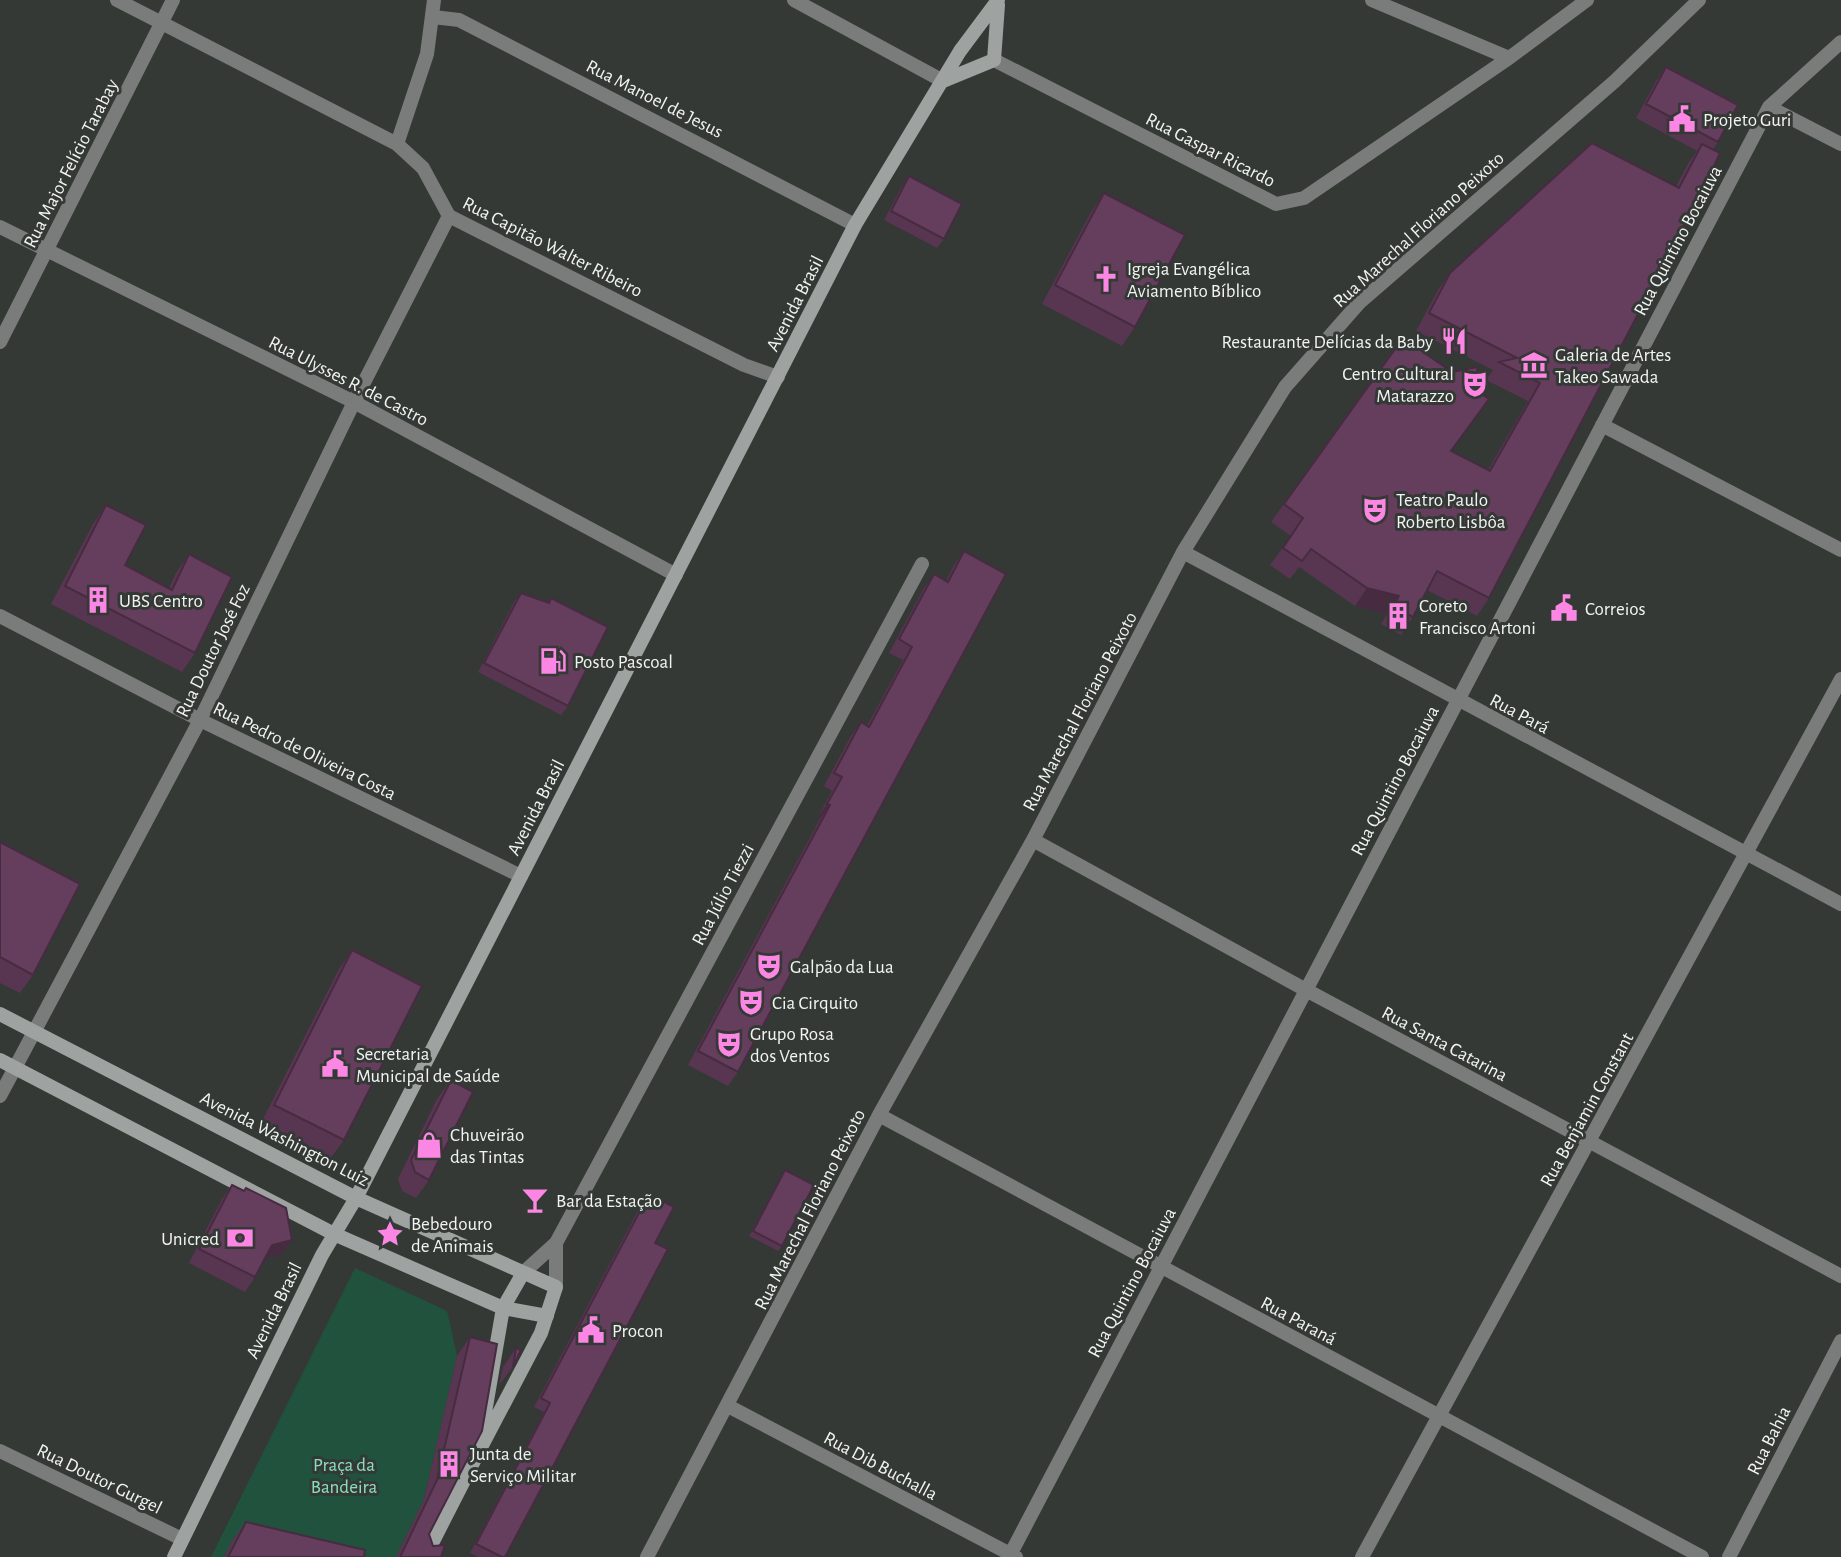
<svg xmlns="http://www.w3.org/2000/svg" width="1841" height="1557" viewBox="0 0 1841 1557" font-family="'Alegreya Sans',sans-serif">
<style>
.green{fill:#21523e}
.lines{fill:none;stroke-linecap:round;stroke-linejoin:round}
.street{stroke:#797c7a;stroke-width:14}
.secondary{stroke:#9ea2a0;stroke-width:14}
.wall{fill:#583550}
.shaded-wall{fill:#472b41}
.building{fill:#663e5d;stroke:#472b41;stroke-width:2}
.labels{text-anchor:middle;stroke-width:6;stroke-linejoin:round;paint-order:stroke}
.street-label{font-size:19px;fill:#f1f4f2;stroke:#343936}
.poi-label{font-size:19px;fill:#f1f4f2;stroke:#343936;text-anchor:start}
.park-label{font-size:19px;fill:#88e0ba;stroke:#343936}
</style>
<rect width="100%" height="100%" fill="#343936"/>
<path class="green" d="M 355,1268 L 447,1311 L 457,1356 L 424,1499 L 396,1557 L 211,1557 Z"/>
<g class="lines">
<path class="street" d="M 117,0 L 397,144 L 423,168 L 449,216 L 744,365 L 778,377
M 794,0 L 943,81
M 1372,0 L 1509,58
M 433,17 L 459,20 L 855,225
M 994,60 L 1276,204 L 1304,198 L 1509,58 L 1587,0
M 1769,107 L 1841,144
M 397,144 L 427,54 L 434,0
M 0,227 L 354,402 L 676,575
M 0,342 L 173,0
M 1602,425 L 1841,550
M 1183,552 L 1841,904
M 0,616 L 200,720 L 521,876
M 1033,840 L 1306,990 L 1841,1276
M 0,1096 L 200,720 L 354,402 L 449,216
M 879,1115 L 1702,1557
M 556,1243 L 556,1287
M 523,1273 L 556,1243 L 922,564
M 728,1406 L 1016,1557
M 0,1451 L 182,1539
M 647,1557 L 879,1115 L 1033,840 L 1183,552 L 1285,387 L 1359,303 L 1615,81 L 1699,0
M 1009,1557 L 1769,107 L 1841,42
M 1362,1557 L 1841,679
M 1729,1557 L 1841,1341"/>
<path class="secondary" d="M 943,81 L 994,60 L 998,5
M 0,1014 L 356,1198 L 556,1287 L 541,1333 L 478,1453
M 0,1060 L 334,1234 L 503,1308 L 547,1316
M 174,1557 L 322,1255 L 356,1198 L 855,225 L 960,51 L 998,0
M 425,1557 L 478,1453 L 503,1308 L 523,1273"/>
</g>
<path class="wall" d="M 1666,67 L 1718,142 L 1713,150 L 1489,598 L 1477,616 L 1427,590 L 1413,617 L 1401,635 L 1381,624 L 1387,614 L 1355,606 L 1299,567 L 1290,579 L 1270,565 L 1291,536 L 1271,522 L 1403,338 L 1451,451 L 1488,470 L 1528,401 L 1486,380 L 1493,370 L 1416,331 L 1438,290 L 1450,273 L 1676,186 L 1689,162 L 1697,151 L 1636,118 L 1656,81 Z
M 909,176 L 944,239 L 937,248 L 884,220 L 902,186 Z
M 1104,193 L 1135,327 L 1122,346 L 1042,304 L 1091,212 Z
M 106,505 L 125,565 L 169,588 L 176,573 L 189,554 L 195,653 L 182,672 L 51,604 L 93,524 Z
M 964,551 L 738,1072 L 728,1086 L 688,1065 L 820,819 L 818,817 L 832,791 L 824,786 L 851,736 L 861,722 L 867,726 L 903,660 L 889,653 L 924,588 L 934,574 L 946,581 L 954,565 Z
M 521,593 L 549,602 L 551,598 L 568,706 L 561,715 L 478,672 L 514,602 Z
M 0,842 L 33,975 L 20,993 L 0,983 Z
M 352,950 L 344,1140 L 330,1159 L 261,1123 L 339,969 Z
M 451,1080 L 429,1180 L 416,1198 L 402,1191 L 398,1179 L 437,1099 Z
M 785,1170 L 782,1246 L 778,1251 L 749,1236 Z
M 232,1185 L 292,1240 L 282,1254 L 265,1258 L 255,1277 L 245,1292 L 189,1263 L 222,1199 Z
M 649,1194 L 655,1243 L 505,1557 L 478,1557 L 470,1553 L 544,1412 L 534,1407 L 642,1203 Z
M 470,1337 L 429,1534 L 433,1546 L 441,1557 L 396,1557 L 424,1499 L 457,1356 Z
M 516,1348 L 513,1367 L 499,1385 L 503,1367 Z
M 246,1522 L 364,1557 L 224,1557 L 232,1541 Z"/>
<path class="shaded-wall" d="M 1367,588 L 1399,596 L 1387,614 L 1355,606 Z
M 827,804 L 830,805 L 820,819 L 818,817 Z
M 292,1240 L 282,1254 L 262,1259 L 272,1245 Z"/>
<path class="building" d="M 1666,67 L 1738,105 L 1718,142 L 1646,104 Z
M 1592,143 L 1679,188 L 1702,144 L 1720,153 L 1699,198 L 1489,598 L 1437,571 L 1413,617 L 1394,606 L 1399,596 L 1367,588 L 1311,549 L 1302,561 L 1283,548 L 1303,518 L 1284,504 L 1403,338 L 1452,372 L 1477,367 L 1479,392 L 1489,399 L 1451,451 L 1490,471 L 1540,383 L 1499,362 L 1517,358 L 1429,313 L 1450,273 Z
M 909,176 L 962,204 L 944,239 L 891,211 Z
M 1104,193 L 1185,235 L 1135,327 L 1055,285 Z
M 106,505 L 146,525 L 125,565 L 172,590 L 189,554 L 232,577 L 195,653 L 65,586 Z
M 964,551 L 1006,574 L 738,1072 L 698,1051 L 830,805 L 827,804 L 842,777 L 834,773 L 861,722 L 869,727 L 912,647 L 899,639 L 934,574 L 948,582 Z
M 521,593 L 549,603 L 551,598 L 608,627 L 568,706 L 484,663 Z
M 0,842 L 80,884 L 33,975 L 0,957 Z
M 352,950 L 422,986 L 344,1140 L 274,1105 Z
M 451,1080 L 473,1092 L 429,1180 L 415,1172 L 411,1160 Z
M 785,1170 L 814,1185 L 782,1246 L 753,1231 Z
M 232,1185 L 244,1191 L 246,1188 L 286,1208 L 292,1240 L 272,1245 L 255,1277 L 199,1249 Z
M 649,1194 L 674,1207 L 655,1243 L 668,1249 L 505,1557 L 502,1557 L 476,1544 L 550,1403 L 541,1398 Z
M 470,1337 L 497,1344 L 482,1431 L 429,1534 L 433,1546 L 445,1545 L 441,1557 L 400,1557 L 437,1480 Z
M 516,1348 L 521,1350 L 513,1367 Z
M 246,1522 L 365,1550 L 364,1557 L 228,1557 Z"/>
<defs>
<symbol id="civic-bare" viewBox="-9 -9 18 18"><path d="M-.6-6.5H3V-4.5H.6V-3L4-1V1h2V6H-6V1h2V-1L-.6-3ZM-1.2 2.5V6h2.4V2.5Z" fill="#fc86e3" stroke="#343936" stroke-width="2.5" paint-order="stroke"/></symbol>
<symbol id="church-bare" viewBox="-9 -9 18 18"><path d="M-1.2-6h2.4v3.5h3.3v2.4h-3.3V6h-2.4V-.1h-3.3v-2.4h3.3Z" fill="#fc86e3" stroke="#343936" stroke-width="2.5" paint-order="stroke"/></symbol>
<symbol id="restaurant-bare" viewBox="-9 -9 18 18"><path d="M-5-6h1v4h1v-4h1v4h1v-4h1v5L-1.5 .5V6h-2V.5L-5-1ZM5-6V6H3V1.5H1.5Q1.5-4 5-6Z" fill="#fc86e3" stroke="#343936" stroke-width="2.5" paint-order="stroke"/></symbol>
<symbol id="museum-bare" viewBox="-9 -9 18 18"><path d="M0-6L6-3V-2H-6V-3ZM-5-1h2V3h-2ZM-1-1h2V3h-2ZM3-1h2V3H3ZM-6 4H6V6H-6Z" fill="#fc86e3" stroke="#343936" stroke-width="2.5" paint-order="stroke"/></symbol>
<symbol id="theatre-bare" viewBox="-9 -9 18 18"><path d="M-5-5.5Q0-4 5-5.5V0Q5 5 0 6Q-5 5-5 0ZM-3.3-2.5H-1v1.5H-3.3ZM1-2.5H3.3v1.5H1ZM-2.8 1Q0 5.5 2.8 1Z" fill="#fc86e3" stroke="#343936" stroke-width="2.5" paint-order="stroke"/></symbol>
<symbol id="building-bare" viewBox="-9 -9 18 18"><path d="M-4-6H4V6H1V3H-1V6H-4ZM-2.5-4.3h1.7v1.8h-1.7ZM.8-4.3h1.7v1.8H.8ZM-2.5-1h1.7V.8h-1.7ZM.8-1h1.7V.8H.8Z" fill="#fc86e3" stroke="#343936" stroke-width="2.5" paint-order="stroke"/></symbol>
<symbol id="fuel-bare" viewBox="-9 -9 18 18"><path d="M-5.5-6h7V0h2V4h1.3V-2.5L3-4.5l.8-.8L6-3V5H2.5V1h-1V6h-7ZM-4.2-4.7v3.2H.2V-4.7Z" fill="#fc86e3" stroke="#343936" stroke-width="2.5" paint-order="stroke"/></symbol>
<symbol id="shop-bare" viewBox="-9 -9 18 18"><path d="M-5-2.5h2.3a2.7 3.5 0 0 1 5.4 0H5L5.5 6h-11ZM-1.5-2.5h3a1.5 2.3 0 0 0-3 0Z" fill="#fc86e3" stroke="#343936" stroke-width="2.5" paint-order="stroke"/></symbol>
<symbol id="bar-bare" viewBox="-9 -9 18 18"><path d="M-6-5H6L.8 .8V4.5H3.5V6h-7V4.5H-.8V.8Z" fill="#fc86e3" stroke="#343936" stroke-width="2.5" paint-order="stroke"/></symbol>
<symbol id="sight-bare" viewBox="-9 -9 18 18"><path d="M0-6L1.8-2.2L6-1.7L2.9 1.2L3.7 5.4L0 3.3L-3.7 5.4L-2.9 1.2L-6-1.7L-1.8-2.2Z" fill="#fc86e3" stroke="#343936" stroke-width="2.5" paint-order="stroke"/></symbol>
<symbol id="bank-bare" viewBox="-9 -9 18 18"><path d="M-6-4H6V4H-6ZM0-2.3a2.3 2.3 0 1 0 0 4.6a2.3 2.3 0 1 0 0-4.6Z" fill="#fc86e3" stroke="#343936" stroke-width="2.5" paint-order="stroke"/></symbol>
</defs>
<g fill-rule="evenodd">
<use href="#civic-bare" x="1663" y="100" width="38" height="38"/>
<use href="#church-bare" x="1087" y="260" width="38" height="38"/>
<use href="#restaurant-bare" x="1435" y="322" width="38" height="38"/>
<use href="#museum-bare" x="1515" y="346" width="38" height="38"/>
<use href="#theatre-bare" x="1456" y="365" width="38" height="38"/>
<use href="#theatre-bare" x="1356" y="491" width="38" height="38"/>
<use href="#building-bare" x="79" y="581" width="38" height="38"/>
<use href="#civic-bare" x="1545" y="589" width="38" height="38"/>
<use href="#building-bare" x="1379" y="597" width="38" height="38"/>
<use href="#fuel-bare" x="534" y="642" width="38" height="38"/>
<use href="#theatre-bare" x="750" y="947" width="38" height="38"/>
<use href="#theatre-bare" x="732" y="983" width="38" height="38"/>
<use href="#theatre-bare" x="710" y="1025" width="38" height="38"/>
<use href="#civic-bare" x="316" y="1045" width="38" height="38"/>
<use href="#shop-bare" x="410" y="1126" width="38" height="38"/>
<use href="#bar-bare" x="516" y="1181" width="38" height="38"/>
<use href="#sight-bare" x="371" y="1215" width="38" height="38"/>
<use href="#bank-bare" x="221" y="1219" width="38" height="38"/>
<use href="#civic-bare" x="572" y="1311" width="38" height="38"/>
<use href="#building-bare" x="430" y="1445" width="38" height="38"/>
</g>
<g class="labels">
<g class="street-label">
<text transform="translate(655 98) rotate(27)" y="7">Rua Manoel de Jesus</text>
<text transform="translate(1211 149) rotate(27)" y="7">Rua Gaspar Ricardo</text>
<text transform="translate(70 163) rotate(-63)" y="7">Rua Major Felício Tarabay</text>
<text transform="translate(1418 229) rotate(-42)" y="7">Rua Marechal Floriano Peixoto</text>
<text transform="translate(1677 240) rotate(-62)" y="7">Rua Quintino Bocaiuva</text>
<text transform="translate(553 246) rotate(27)" y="7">Rua Capitão Walter Ribeiro</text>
<text transform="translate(794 303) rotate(-63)" y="7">Avenida Brasil</text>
<text transform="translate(349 380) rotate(27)" y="7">Rua Ulysses R. de Castro</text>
<text transform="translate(212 650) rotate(-64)" y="7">Rua Doutor José Foz</text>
<text transform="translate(1079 711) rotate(-62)" y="7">Rua Marechal Floriano Peixoto</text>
<text transform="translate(1520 713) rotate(28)" y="7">Rua Pará</text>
<text transform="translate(305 750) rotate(26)" y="7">Rua Pedro de Oliveira Costa</text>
<text transform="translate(1394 780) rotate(-62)" y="7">Rua Quintino Bocaiuva</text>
<text transform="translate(535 807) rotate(-63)" y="7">Avenida Brasil</text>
<text transform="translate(722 894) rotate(-62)" y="7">Rua Júlio Tiezzi</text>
<text transform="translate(1445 1043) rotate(28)" y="7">Rua Santa Catarina</text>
<text transform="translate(1586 1109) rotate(-61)" y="7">Rua Benjamin Constant</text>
<text transform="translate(285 1138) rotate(27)" y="7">Avenida Washington Luiz</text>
<text transform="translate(809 1209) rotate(-63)" y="7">Rua Marechal Floriano Peixoto</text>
<text transform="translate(1131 1282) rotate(-62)" y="7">Rua Quintino Bocaiuva</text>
<text transform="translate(273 1310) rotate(-64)" y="7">Avenida Brasil</text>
<text transform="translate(1299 1320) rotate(28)" y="7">Rua Paraná</text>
<text transform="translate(1768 1440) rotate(-63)" y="7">Rua Bahia</text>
<text transform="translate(881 1465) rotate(28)" y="7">Rua Dib Buchalla</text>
<text transform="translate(100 1478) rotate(26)" y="7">Rua Doutor Gurgel</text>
</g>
<g class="poi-label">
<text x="1703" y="126">Projeto Guri</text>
<text x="1127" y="275">Igreja Evangélica<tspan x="1127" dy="22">Aviamento Bíblico</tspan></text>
<text x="1433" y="348" text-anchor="end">Restaurante Delícias da Baby</text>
<text x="1555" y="361">Galeria de Artes<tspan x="1555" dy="22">Takeo Sawada</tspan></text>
<text x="1454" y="380" text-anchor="end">Centro Cultural<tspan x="1454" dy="22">Matarazzo</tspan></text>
<text x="1396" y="506">Teatro Paulo<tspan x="1396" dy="22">Roberto Lisbôa</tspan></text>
<text x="119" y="607">UBS Centro</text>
<text x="1419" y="612">Coreto<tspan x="1419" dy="22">Francisco Artoni</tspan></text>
<text x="1585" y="615">Correios</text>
<text x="574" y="668">Posto Pascoal</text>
<text x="790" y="973">Galpão da Lua</text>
<text x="772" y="1009">Cia Cirquito</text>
<text x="750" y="1040">Grupo Rosa<tspan x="750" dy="22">dos Ventos</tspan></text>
<text x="356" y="1060">Secretaria<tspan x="356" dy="22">Municipal de Saúde</tspan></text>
<text x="450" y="1141">Chuveirão<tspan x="450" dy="22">das Tintas</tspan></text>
<text x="556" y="1207">Bar da Estação</text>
<text x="411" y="1230">Bebedouro<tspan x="411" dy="22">de Animais</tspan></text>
<text x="219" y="1245" text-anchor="end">Unicred</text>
<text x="612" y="1337">Procon</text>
<text x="470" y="1460">Junta de<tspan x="470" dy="22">Serviço Militar</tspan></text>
</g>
<g class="park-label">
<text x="344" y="1471">Praça da<tspan x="344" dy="22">Bandeira</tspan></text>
</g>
</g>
</svg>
